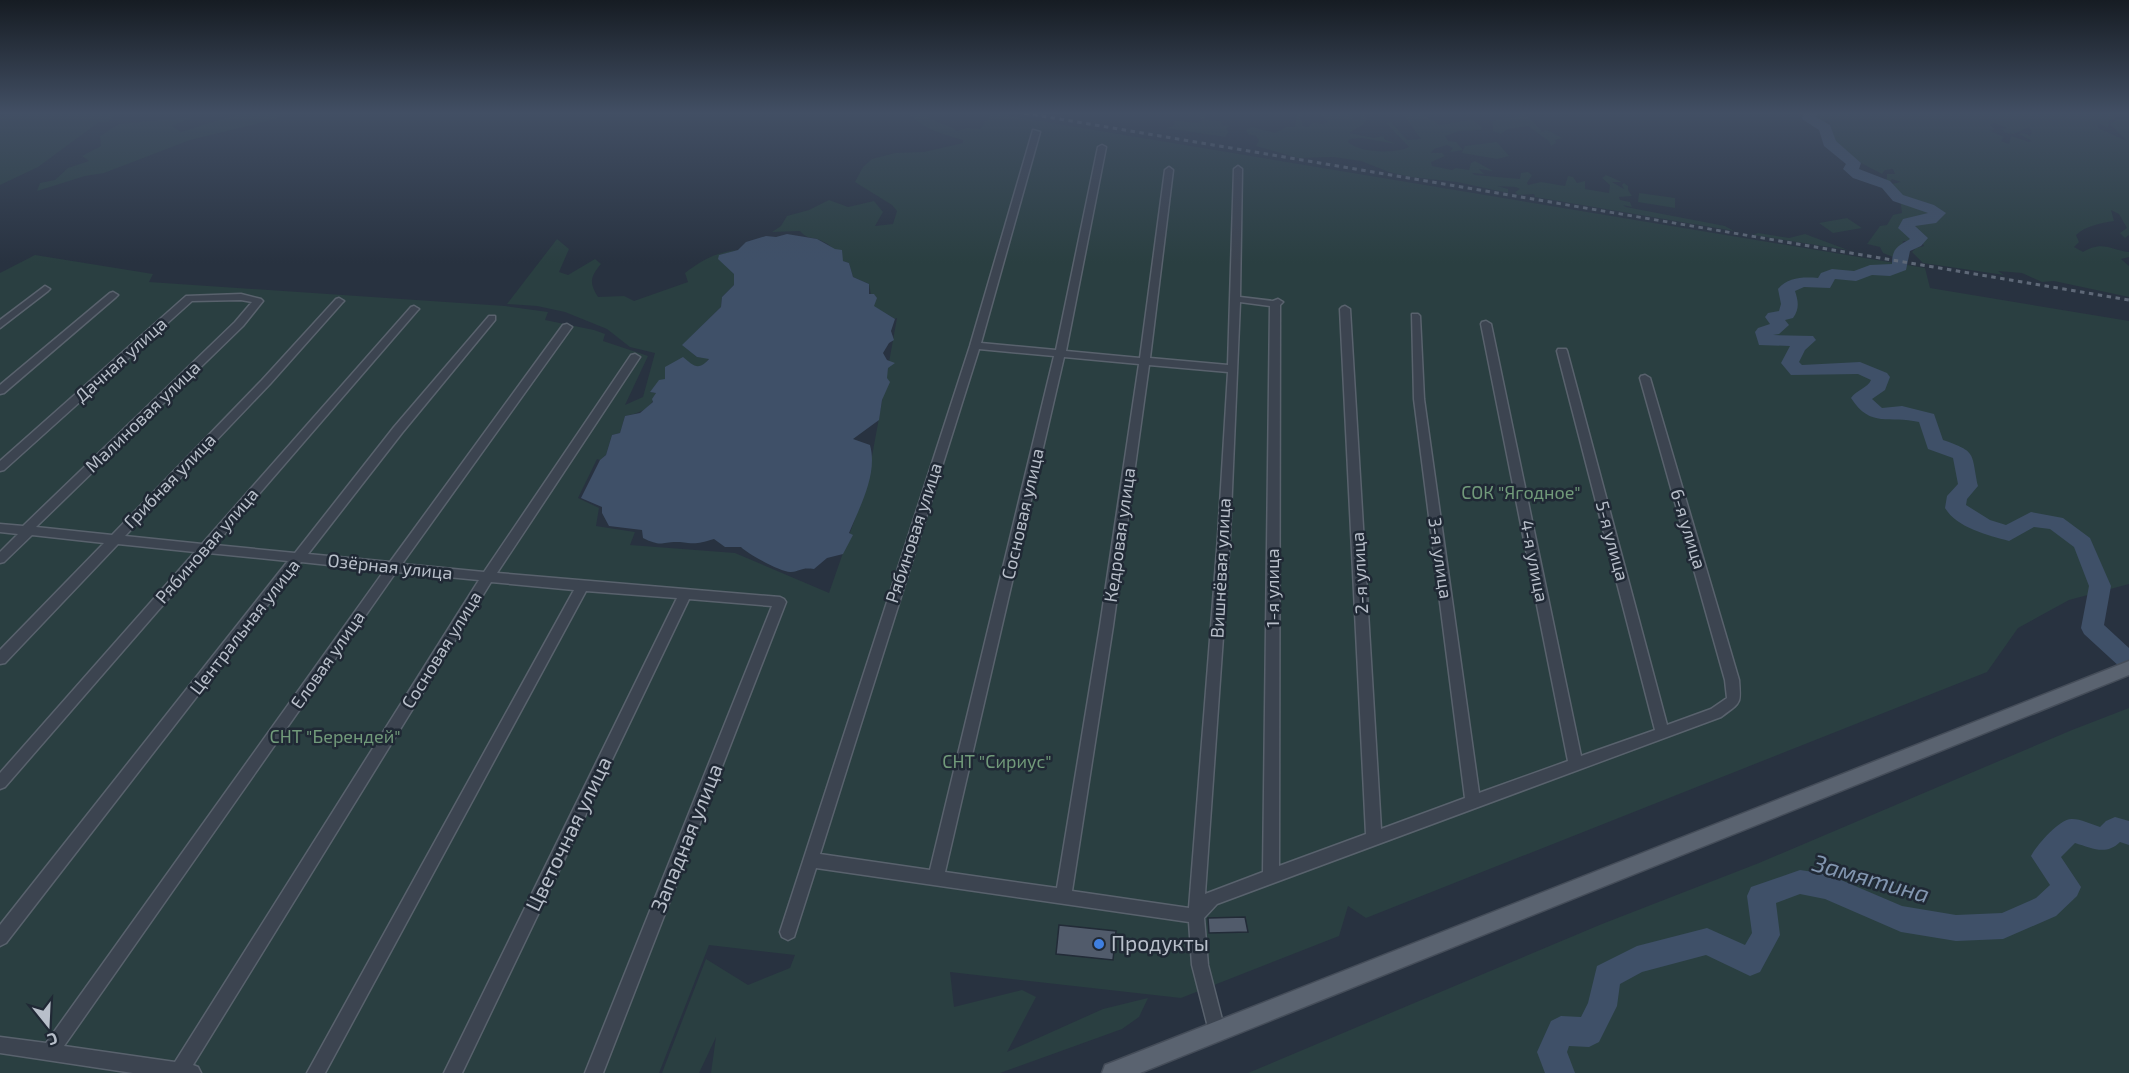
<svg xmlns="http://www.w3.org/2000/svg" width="2129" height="1073" viewBox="0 0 2129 1073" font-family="'Exo 2',sans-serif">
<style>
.green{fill:#2a3f41;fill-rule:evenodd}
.water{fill:#3f5068}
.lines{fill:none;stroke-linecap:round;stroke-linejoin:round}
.river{fill:#3f5068;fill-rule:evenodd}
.building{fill:#515b6b;stroke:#222b37;stroke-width:1.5}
.minor-casing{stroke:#59626d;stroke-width:3}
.major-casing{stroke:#454d59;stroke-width:3}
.minor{fill:#3c4450;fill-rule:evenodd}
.major{fill:#5a6370;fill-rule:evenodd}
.rail{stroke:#5e6877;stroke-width:3;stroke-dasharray:4.5 4.5;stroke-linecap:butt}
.shop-dot{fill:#3f7fe0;stroke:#202935;stroke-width:2}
.labels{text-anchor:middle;stroke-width:5;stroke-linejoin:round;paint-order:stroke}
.street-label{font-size:18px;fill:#b8bfca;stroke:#202935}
.park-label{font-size:18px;fill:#719a7a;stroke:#202935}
.near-street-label{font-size:21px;fill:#b8bfca;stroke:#202935}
.near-poi-label{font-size:21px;fill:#b8bfca;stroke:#202935;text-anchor:start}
.near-water-label{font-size:24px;font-style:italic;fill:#8296b0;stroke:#202935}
</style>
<rect width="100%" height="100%" fill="#283240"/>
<path class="green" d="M 23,113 L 117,113 L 108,122 L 99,122 L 38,167 L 0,185 L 0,116 Z
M 242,113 L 285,113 L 276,119 L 190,140 L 104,173 L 85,176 L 37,191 L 40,183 L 55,180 L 68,168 L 89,161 L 82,156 L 101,146 L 100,136 L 119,124 L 193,117 L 172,126 L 181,132 Z
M 923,113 C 932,122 946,123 957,131 L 967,128 L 980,129 L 992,113 L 1925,268 L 1930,288 L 2129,321 L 2129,584 L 2069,600 L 2018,628 L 1987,672 L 1366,918 L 1348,906 L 1339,936 L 1181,998 L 950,972 L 954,1007 L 1022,990 L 1036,997 L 1007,1052 L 1103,1009 L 1148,998 L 1139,1017 L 1122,1029 L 1000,1073 L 711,1073 L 716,1037 L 699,1073 L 662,1073 L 706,959 L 748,985 L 790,968 L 795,955 L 709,945 L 659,1073 L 0,1073 L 0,273 L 35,255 L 153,274 L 149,282 L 505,306 L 548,312 L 545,320 L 594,330 L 605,334 L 603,341 L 648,356 L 625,405 L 643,397 L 655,353 L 630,347 L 607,329 L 565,312 L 537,306 L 507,304 L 557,239 L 569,249 L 559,272 L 568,275 L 595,259 L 601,264 C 590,277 589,283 598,297 L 624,296 L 634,301 L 688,282 L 685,273 C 702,260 716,252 738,250 L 719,255 L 734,274 L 734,285 L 722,297 L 721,307 L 683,345 L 697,357 L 709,358 L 705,364 L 697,368 L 691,366 L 665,379 L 650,392 L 656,393 C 652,409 640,413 625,416 L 620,433 L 612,435 L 606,455 L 600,460 L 597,459 L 578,498 L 599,508 L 596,526 L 635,532 L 630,545 L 735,553 L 829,593 L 867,484 L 897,318 L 895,319 L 873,306 L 869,284 L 853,277 L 849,263 L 843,261 C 837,251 829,243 817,239 C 809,237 806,238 800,231 L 772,232 L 781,226 L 787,216 L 809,210 L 829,200 L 848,207 L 874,201 L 883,212 L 875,226 L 893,224 L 897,211 L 892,205 L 855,182 L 863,167 L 872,159 L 895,153 L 924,152 L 963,143 L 963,140 C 943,134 924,130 910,114 Z
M 1199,113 L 1205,113 L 1205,120 L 1221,121 L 1222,125 L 1230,126 L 1226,129 L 1229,132 L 1225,137 L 1166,128 L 1173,126 L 1175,121 L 1201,123 Z
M 1297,113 L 1305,113 L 1300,117 L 1303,126 L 1308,127 L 1313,122 L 1323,124 L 1328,122 L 1317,113 L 1352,113 L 1353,119 L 1361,119 L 1360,114 L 1365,115 L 1367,118 L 1364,124 L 1349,133 L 1374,138 L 1384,136 L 1384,139 L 1396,144 L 1362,138 L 1350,139 L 1348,142 C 1359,153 1396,154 1409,147 L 1386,123 L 1391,122 L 1407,140 L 1421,139 L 1404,116 L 1407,113 L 1422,114 L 1440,125 L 1472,120 L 1482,127 L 1481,130 L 1459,131 L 1445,136 L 1448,141 L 1456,142 L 1463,150 L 1465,146 L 1497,142 L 1509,156 L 1497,159 L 1462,153 L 1463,150 L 1450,152 L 1453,148 L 1447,145 L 1434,149 L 1431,153 L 1442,153 L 1445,156 L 1431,162 L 1432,166 L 1452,170 L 1456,168 L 1469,170 L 1471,163 L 1475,161 L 1493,171 L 1479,169 L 1484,174 L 1472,173 L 1475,175 L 1520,179 L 1521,173 L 1528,172 L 1532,175 L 1527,183 L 1528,185 L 1541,182 L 1565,186 L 1568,176 L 1573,177 L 1577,183 L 1585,181 L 1585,189 L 1609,193 L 1610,185 L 1602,178 L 1606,175 L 1622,182 L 1612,182 L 1624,189 L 1622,185 L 1624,183 L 1628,186 L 1628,190 L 1632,196 L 1619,197 L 1620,200 L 1630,202 L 1632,207 L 1623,205 L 1626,207 L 1725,226 L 1734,231 L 1535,197 L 1534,194 L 1518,195 L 1515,192 L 1520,189 L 1516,187 L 1497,186 L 1508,189 L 1508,193 L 1457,182 L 1411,177 L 1389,172 L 1361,161 L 1333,157 L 1298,158 L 1256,146 L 1259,140 L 1256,136 L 1248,134 L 1246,130 L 1252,127 L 1275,133 L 1286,127 L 1295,127 Z
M 1524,113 L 1541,130 L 1541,132 L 1547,130 L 1562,138 L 1555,140 L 1556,143 L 1551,146 L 1549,141 L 1528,126 L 1508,129 L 1501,134 L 1493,131 L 1493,122 L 1497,119 L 1519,117 L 1516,114 Z
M 1817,113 L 2110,113 L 2117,118 L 2109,120 L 2108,128 L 2098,123 L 2098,128 L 2127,141 L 2110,124 L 2116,120 L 2129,118 L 2129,235 L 2125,238 L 2120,233 L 2127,228 L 2119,214 L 2111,210 L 2114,221 C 2101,223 2085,226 2076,235 L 2079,242 L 2074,247 L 2083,252 C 2103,240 2111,250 2129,252 L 2129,257 L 2121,259 L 2129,266 L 2129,297 L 2054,281 L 2042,282 L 2022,273 L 1998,271 L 2004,275 L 1923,263 L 1912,252 L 1916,248 L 1924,246 L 1922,242 L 1903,241 L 1902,246 L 1909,253 L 1897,254 L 1906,258 L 1901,260 L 1883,253 L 1880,247 L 1867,244 L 1880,226 L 1887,225 L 1893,215 L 1902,213 L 1900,197 L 1892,184 L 1901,182 L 1892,179 L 1890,182 L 1877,182 L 1887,179 L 1887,174 L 1895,174 L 1893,169 L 1885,170 L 1882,174 L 1844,154 L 1844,151 L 1838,148 L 1840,144 L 1831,138 L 1829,121 L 1824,121 L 1823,128 L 1811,122 ZM 1994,123 L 2007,128 L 2002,129 L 2005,133 L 2014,134 L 2029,127 L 2032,132 L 2030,136 L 2024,133 L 2019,134 L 2032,141 L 2029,142 L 2011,136 L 2009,144 L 2001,141 L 2004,137 L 1990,131 L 1995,129 L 1990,125 Z
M 1639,193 L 1675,198 L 1675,208 L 1638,202 Z
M 1847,218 L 1862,228 L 1833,233 L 1819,223 Z
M 1758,233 L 1789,238 L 1805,234 L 1848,250 L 1753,235 Z
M 2129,708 L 2129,1073 L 1248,1073 L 1602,924 L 1759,863 L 2072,730 Z"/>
<path class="water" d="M 787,234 L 817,239 L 835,249 L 842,250 L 843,261 L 849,263 L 853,277 L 869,284 L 869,294 L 874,294 L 877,298 L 874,306 L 895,319 L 891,331 L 894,340 L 889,343 L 883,353 L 887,360 L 895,363 L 888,368 L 887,378 L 890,382 L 882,400 L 879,420 L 853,439 L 870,445 C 878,474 860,506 849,533 L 853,535 L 843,554 L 827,558 L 814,569 C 801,567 801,571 791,572 C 782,573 748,554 741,547 L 725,547 L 714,539 C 697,544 696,544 680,542 C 661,541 663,548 643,538 L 642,530 L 609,526 L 602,513 L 602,507 L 581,498 L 600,460 L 606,455 L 612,435 L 620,433 L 625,416 L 640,413 L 653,402 L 652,399 L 656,393 L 650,392 L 659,380 L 665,379 L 665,367 L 683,357 C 693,365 698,372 709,359 L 697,357 L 682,345 L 721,307 L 722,297 L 734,285 L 734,274 L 718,259 L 719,255 L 738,250 L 746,242 L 766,236 L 776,237 Z"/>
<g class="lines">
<path class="river" d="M 1804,113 L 1818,113 L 1816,117 L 1830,125 L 1836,141 L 1861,163 L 1859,169 L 1890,181 L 1903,195 L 1934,205 L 1946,213 L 1936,223 L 1915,226 L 1928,238 L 1921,246 L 1910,251 L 1906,270 L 1890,276 L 1872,275 L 1856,281 L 1835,279 L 1830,288 L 1804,287 L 1795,291 C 1798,301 1800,308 1793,318 L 1785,320 L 1789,325 L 1779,334 L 1773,335 L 1813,336 L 1816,340 L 1805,350 L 1799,362 L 1802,365 L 1860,362 L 1887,373 L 1890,377 L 1885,390 L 1872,399 L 1882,408 L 1902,406 L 1934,414 L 1943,440 C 1977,452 1971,452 1978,486 L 1967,499 L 1966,505 L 1990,520 L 2006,525 L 2031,512 L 2063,518 L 2090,538 L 2111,586 L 2104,625 L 2129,648 L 2129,671 L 2121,668 L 2084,634 L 2081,628 L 2089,586 L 2074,547 L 2050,529 L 2034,527 L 2009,541 C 1988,535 1957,528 1945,508 L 1947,496 L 1958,484 L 1953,458 L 1928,449 L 1919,422 C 1889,415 1871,429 1851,398 C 1856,390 1868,388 1871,380 L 1858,374 L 1791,375 L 1781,363 L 1790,346 L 1759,345 L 1755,332 L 1758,328 L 1770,324 L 1765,317 L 1768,313 L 1779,311 L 1781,304 L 1778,289 C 1788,277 1803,277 1818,278 L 1821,273 L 1832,269 L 1854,271 L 1870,265 L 1892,264 C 1892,248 1898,246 1910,239 L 1898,228 L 1903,219 L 1928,213 L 1893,201 L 1882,188 L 1853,178 L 1843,169 L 1846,164 L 1824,146 L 1819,130 L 1802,119 Z
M 2115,817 L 2129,821 L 2129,845 L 2120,842 C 2106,856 2092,848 2075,843 L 2061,857 L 2081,887 L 2077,896 L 2056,916 L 2003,939 L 1956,941 L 1901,932 L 1825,899 L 1800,894 L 1776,903 L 1780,935 L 1760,972 L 1750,976 L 1706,955 L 1642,972 L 1620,984 L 1617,1006 L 1599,1042 L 1589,1047 L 1569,1046 L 1567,1052 L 1575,1073 L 1545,1073 L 1537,1052 L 1551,1021 L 1561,1016 L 1581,1017 L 1588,1003 L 1597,966 L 1637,946 L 1707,928 L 1745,945 L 1752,933 L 1747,896 L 1751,887 L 1800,870 L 1827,874 L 1902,906 L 1956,915 L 2002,913 L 2036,898 L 2050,885 L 2031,856 C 2036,846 2060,818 2072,819 C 2081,819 2091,824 2100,827 L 2106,821 Z"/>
</g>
<path class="building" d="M 1245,917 L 1248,932 L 1209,933 L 1208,918 Z
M 1059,925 L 1116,931 L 1113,960 L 1056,954 Z"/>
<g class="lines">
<defs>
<path id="minor" d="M 1033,130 L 1040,132 L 981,343 L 1056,350 L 1098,147 L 1102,145 L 1106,147 L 1066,351 L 1140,358 L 1165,170 L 1169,167 L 1173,170 L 1150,358 L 1228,365 L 1234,169 L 1238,166 L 1242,169 L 1240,297 L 1273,301 L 1278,299 L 1283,302 L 1280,305 L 1279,866 L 1366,834 L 1340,309 L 1342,307 L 1345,306 L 1350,309 L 1381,829 L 1465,798 L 1414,399 L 1412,314 L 1418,314 L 1420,316 L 1424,399 L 1479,793 L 1568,761 L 1481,324 L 1482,322 L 1486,321 L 1491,324 L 1581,756 L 1655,730 L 1557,351 L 1558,349 L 1566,349 L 1567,351 L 1667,725 L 1711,709 L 1727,698 L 1725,680 L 1640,378 L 1641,376 L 1645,375 L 1650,378 L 1739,680 C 1741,705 1741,702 1721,717 L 1217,904 L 1204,918 L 1208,965 L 1225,1031 L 1223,1037 L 1217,1039 L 1211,1037 L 1209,1031 L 1192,965 L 1189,922 L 816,868 L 794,937 L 788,940 L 782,937 L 780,932 L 970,346 ZM 1240,302 L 1270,306 L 1263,872 L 1205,894 L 1230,537 ZM 979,349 L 1054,356 L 930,870 L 820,854 ZM 1064,357 L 1139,364 L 1100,626 L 1057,888 L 945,872 ZM 1149,365 L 1228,372 L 1218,537 L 1189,908 L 1072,891 L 1113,626 Z
M 45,286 L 50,289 L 48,291 L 0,328 L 0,320 Z
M 113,292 L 118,295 L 116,297 L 4,393 L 0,394 L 0,385 L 110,293 Z
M 241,294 L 261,299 L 263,301 L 243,326 L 36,527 L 112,535 L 262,380 L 336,299 L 339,298 L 344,301 L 342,303 L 270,384 L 125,536 L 202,544 L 411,307 L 414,306 L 419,309 L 417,311 L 215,545 L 295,553 L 394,427 L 489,316 L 495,316 L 495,320 L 402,433 L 308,554 L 390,562 L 563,325 L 567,324 L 572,327 L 402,564 L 484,572 L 631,355 L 635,354 L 640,357 L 497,573 L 780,597 L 784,599 L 786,602 L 603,1073 L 585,1073 L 772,606 L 689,599 L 462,1073 L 444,1073 L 677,598 L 586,591 L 325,1073 L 307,1073 L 574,590 L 491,582 L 193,1065 L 198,1067 L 201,1073 L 133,1073 L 0,1053 L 0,1037 L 46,1043 L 384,571 L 301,562 L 6,943 L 0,946 L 0,925 L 288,561 L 208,553 L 5,787 L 0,789 L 0,773 L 195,552 L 118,544 L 5,663 L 0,664 L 0,650 L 104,543 L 32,535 L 4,562 L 0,563 L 0,552 L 18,534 L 0,532 L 0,524 L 23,526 L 235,322 L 252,302 L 241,300 L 192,301 L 4,470 L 0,471 L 0,461 L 186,296 ZM 396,572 L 479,580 L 175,1062 L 64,1046 Z"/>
<path id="major" d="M 2129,661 L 2129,675 L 1140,1073 L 1102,1073 L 1105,1065 L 1113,1062 Z"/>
</defs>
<use href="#minor" class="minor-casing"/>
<use href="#major" class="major-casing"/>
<use href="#minor" class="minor"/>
<use href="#major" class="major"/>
<path class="rail" d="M 1024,113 L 2129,300"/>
</g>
<linearGradient id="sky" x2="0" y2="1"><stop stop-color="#161c23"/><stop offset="0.43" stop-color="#424f64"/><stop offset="1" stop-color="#424f64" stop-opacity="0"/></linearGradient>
<rect width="2129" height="263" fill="url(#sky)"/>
<circle class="shop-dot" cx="1099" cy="944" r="6"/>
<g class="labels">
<g class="street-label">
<text transform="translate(121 360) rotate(-42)" y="6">Дачная улица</text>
<text transform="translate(143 417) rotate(-44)" y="6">Малиновая улица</text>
<text transform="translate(170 481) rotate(-46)" y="6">Грибная улица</text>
<text transform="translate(1023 514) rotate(-77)" y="6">Сосновая улица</text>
<text transform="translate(1688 529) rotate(73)" y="6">6-я улица</text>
<text transform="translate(914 533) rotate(-72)" y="6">Рябиновая улица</text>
<text transform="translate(1120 535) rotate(-82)" y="6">Кедровая улица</text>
<text transform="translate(1612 541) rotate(75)" y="6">5-я улица</text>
<text transform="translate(207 546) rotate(-49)" y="6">Рябиновая улица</text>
<text transform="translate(1440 558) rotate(82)" y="6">3-я улица</text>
<text transform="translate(1534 561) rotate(79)" y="6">4-я улица</text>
<text transform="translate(390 567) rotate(6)" y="6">Озёрная улица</text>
<text transform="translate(1221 568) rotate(-87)" y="6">Вишнёвая улица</text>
<text transform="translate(1360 573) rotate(-93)" y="6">2-я улица</text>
<text transform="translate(1273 588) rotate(-90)" y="6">1-я улица</text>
<text transform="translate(245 627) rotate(-52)" y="6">Центральная улица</text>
<text transform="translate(442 650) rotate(-58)" y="6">Сосновая улица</text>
<text transform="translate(328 660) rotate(-55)" y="6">Еловая улица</text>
</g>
<g class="park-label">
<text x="1521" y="499">СОК "Ягодное"</text>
<text x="335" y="743">СНТ "Берендей"</text>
<text x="997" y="768">СНТ "Сириус"</text>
</g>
<g class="near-street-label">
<text transform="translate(569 834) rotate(-64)" y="7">Цветочная улица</text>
<text transform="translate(687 838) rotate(-68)" y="7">Западная улица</text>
</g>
<g class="near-poi-label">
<text x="1111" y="951">Продукты</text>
</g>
<g class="near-water-label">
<text transform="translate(1871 879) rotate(16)" y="8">Замятина</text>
</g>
</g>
<g transform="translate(48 1025) rotate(162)" stroke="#202935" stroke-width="4.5" paint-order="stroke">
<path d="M0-4.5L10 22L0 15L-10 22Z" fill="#b8bfca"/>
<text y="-9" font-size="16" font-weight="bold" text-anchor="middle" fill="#b8bfca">С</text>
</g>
</svg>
